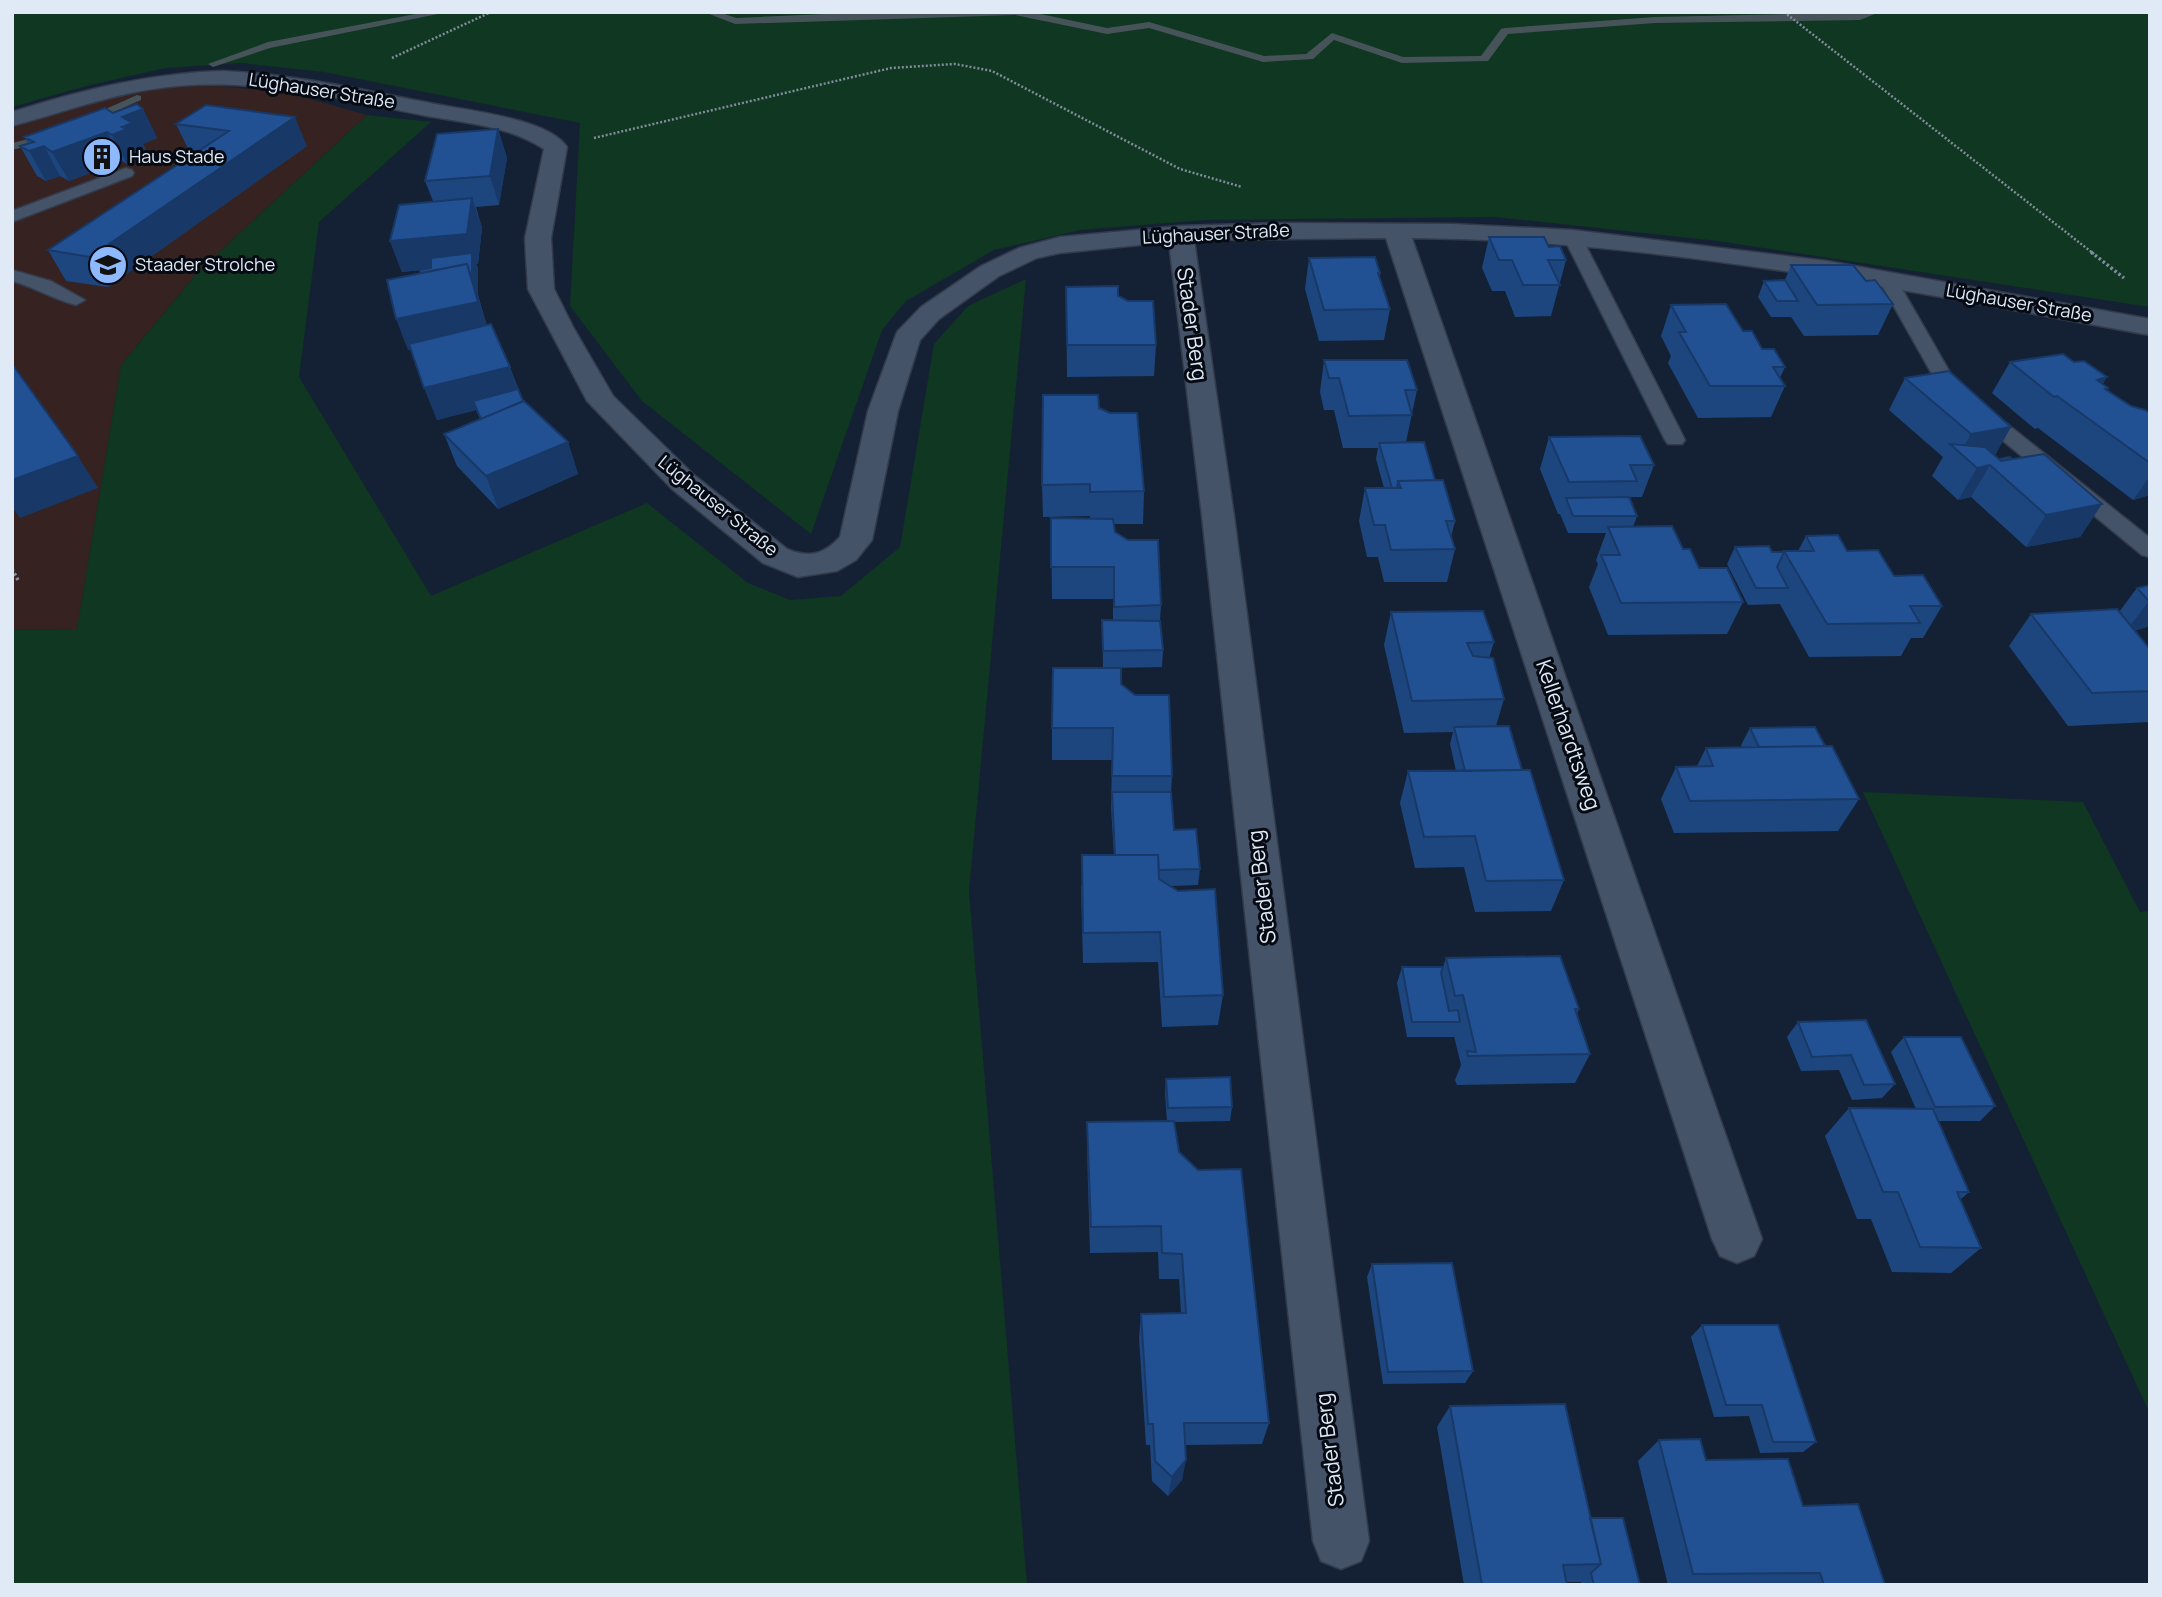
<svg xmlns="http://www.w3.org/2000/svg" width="2162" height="1597" viewBox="0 0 2162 1597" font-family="Manrope,sans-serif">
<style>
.commercial{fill:#352221}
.green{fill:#0f3721}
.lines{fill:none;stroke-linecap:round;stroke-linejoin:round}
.stream{fill:#465359;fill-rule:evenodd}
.service-casing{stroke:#333b4b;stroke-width:3}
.minor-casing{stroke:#333b4b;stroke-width:3}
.path-far1{stroke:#818c9c;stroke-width:2.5;stroke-dasharray:2 2;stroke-linecap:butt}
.path{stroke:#818c9c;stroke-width:3.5;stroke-dasharray:2.5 2.5;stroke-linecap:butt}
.service{fill:#455369;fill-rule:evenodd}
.minor{fill:#455369;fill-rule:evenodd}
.wall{fill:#1d467e}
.shaded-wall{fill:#183967}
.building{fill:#225193;stroke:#183967;stroke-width:2}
.labels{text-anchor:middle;stroke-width:6;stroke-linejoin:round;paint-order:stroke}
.far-street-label{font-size:18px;fill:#e0e9f6;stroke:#060b13}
.far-poi-label{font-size:18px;fill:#e0e9f6;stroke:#060b13;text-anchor:start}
.street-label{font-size:21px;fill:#e0e9f6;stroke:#060b13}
</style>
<rect width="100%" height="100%" fill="#142134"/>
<path class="commercial" d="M 191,83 L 288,93 L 367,115 L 198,272 L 121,365 L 77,629 L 12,630 L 12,127 L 92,102 Z"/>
<path class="green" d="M 12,12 L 2150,12 L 2150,307 L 1718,241 L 1495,217 L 1205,220 L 1080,230 L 994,250 L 906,301 L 882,330 L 811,534 L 642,401 L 570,306 L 580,123 L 324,72 L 241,63 L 166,68 L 90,85 L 12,107 Z
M 367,115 L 431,122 L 319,222 L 299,377 L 431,596 L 647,503 L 748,583 L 790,600 L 841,596 L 900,547 L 934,344 L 968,306 L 1026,279 L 969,891 L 1027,1585 L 12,1585 L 12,630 L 77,629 L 121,365 L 198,272 Z
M 1863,792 L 2083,802 L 2140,912 L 2150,911 L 2150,1414 Z"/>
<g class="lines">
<path class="stream" d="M 426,12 L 448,12 L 270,48 L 213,67 L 208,64 L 268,42 Z
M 704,12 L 719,12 L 736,18 L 870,12 L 1031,12 L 1107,28 L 1149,22 L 1264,56 L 1306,54 L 1332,33 L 1403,57 L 1481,56 L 1501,29 L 1505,28 L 1655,17 L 1880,12 L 1860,20 L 1655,23 L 1508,34 L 1488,61 L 1402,63 L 1334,40 L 1313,59 L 1263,62 L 1149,28 L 1107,34 L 1015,15 L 735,24 Z
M 137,95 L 141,96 L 141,100 L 91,122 L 81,120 Z
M 53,133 L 59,136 L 57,138 L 12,150 L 12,143 Z"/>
<defs>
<path id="service" d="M 126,168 L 132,170 L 134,173 L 132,176 L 12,222 L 12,211 Z
M 1573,233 L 1582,238 L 1685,440 L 1682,444 L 1668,444 L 1665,440 L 1564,238 Z
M 12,270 L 51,281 L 85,300 L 76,305 C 55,300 34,287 12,281 Z
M 1888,275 L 1897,280 L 1956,383 L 2150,538 L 2150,557 L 2142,555 L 1941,390 L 1879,280 Z"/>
<path id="minor" d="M 223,71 C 292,74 358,89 425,102 C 460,110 547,117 567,147 L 551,238 L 554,289 L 573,327 L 613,396 L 694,475 L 787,549 C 808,558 824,555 840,537 L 868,411 L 897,332 L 921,307 L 981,266 L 1019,248 L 1060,237 L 1180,226 L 1283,223 L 1452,224 L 1573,230 L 1827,261 L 2150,319 L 2150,335 C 1906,291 1660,240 1412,238 L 1762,1239 L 1754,1256 L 1737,1263 L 1720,1256 L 1712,1239 L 1386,238 L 1194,240 L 1234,516 L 1369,1541 L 1361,1561 L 1341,1569 L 1321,1561 L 1313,1541 L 1202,516 L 1169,242 L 1060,253 L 1037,258 L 999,276 L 939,319 L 920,340 L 898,411 L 872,540 L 856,560 L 837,571 L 798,577 L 763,563 L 672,489 L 587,401 L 528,289 L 525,238 L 544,149 C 508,125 463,123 422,115 C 330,96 240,74 147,90 C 100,98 57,114 12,126 L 12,112 C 82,90 150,73 223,71 Z"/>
</defs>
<use href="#service" class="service-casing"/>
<use href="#minor" class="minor-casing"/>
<path class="path-far1" d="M 1784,12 L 2094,254
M 392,58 L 491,12
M 594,138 L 891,68 L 955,64 L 992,71 L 1180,169 L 1242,187"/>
<path class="path" d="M 2091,252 L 2124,278
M 12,569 L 18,580"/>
<use href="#service" class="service"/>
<use href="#minor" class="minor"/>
</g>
<path class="wall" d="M 206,105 L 307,146 L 108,287 L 66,281 L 48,250 L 194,154 L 190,153 L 176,124 Z
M 143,109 L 157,138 L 143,144 L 147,152 L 139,155 L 141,158 L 127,164 L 122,161 L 69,181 L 60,176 L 46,181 L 37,176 L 20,146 L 28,144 L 24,137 L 113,113 Z
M 498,129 L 507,158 L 499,205 L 476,207 L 482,228 L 478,264 L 476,264 L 478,268 L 478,295 L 487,326 L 510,367 L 523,401 L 568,442 L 578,474 L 498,509 L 457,466 L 444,434 L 480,419 L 476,410 L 437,420 L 411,350 L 408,350 L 420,270 L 402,272 L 390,241 L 433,201 L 425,181 Z
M 1489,237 L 1549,247 L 1566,260 L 1551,316 L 1515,317 L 1505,291 L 1492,291 L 1482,268 Z
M 1309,258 L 1380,273 L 1380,278 L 1390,309 L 1384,340 L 1319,341 L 1305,289 Z
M 1791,265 L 1866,281 L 1893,304 L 1878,335 L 1804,336 L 1791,317 L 1771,317 L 1758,297 L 1764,281 L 1785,280 Z
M 1066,287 L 1118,296 L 1156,345 L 1154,376 L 1067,377 Z
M 1671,305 L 1743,331 L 1762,349 L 1785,367 L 1780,378 L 1785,386 L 1771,417 L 1698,418 L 1668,363 L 1671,356 L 1661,336 Z
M 1324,360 L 1417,390 L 1406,442 L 1435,480 L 1455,521 L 1451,537 L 1455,549 L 1447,582 L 1384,582 L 1378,557 L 1367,557 L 1359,521 L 1365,488 L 1384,488 L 1376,459 L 1378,448 L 1343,448 L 1334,410 L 1324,410 L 1320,392 Z
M 2010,362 L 2103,385 L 2108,388 L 2107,390 L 2131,406 L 2150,413 L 2150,495 L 2133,500 L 2038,428 L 2035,429 L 1992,393 Z
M 1949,371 L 1995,456 L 1999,459 L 2012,459 L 2102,504 L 2080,537 L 2026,547 L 1971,497 L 1958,500 L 1932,476 L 1943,457 L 1889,410 L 1905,378 Z
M 1099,408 L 1144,491 L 1143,524 L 1114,524 L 1115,532 L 1161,605 L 1160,621 L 1163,650 L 1162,667 L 1108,668 L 1121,685 L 1172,776 L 1171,792 L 1174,830 L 1200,869 L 1198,885 L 1171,886 L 1223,995 L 1218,1025 L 1162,1027 L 1158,962 L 1083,963 L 1081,886 L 1114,855 L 1111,808 L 1112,760 L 1052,760 L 1052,728 L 1103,668 L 1102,620 L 1113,620 L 1113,599 L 1052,599 L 1051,518 L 1090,518 L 1090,516 L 1043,517 L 1042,485 Z
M 1549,437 L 1654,465 L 1642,497 L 1631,497 L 1630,500 L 1637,516 L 1633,527 L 1683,549 L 1699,568 L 1743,602 L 1727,634 L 1608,635 L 1589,587 L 1598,564 L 1596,560 L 1606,533 L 1568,533 L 1560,514 L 1558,514 L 1540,469 Z
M 1806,536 L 1847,551 L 1942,606 L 1923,638 L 1911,638 L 1901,656 L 1809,657 L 1780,604 L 1748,605 L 1727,564 L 1735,547 L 1772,552 L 1798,551 Z
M 2150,585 L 2150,626 L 2134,631 L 2150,649 L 2150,722 L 2068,726 L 2009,646 L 2031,614 L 2119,612 L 2137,588 Z
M 1391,612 L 1494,642 L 1489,658 L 1504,699 L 1496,726 L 1522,770 L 1564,880 L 1551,911 L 1475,912 L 1464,867 L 1415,868 L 1400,803 L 1408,771 L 1456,771 L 1450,744 L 1453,732 L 1404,733 L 1384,645 Z
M 1750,728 L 1825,746 L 1859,799 L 1838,831 L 1674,833 L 1661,799 L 1676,767 L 1697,766 L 1706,748 L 1743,748 L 1741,745 Z
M 1446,958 L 1579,1009 L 1577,1014 L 1590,1054 L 1575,1083 L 1457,1085 L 1455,1080 L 1461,1065 L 1454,1036 L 1454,1037 L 1407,1037 L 1397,983 L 1402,967 L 1443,967 Z
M 1798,1022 L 1895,1084 L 1882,1098 L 1852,1100 L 1839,1070 L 1801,1071 L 1787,1037 Z
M 1904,1037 L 1995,1106 L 1980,1121 L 1938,1121 L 1969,1192 L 1960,1200 L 1981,1248 L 1951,1273 L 1892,1272 L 1871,1219 L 1857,1219 L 1825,1136 L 1849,1108 L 1916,1109 L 1891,1052 Z
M 1166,1079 L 1232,1107 L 1230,1121 L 1174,1122 L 1179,1152 L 1269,1423 L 1262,1444 L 1185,1445 L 1182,1480 L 1168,1496 L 1152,1481 L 1150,1445 L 1146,1445 L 1139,1338 L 1141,1314 L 1181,1313 L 1179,1279 L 1159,1279 L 1158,1252 L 1090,1253 L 1087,1150 L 1087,1122 L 1167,1121 L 1165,1094 Z
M 1372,1264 L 1473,1371 L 1465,1383 L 1383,1384 L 1367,1277 Z
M 1702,1325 L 1816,1442 L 1803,1452 L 1760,1453 L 1749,1416 L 1714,1417 L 1691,1337 Z
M 1450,1406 L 1590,1518 L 1640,1585 L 1582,1585 L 1581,1582 L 1567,1582 L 1567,1585 L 1464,1585 L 1437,1427 Z
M 1659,1440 L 1706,1460 L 1803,1506 L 1885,1585 L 1668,1585 L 1638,1461 Z"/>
<path class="shaded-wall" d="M 143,109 L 157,138 L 143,144 L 147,152 L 139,155 L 141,158 L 127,164 L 112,135 L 122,127 L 122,117 Z
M 295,117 L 307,146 L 108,287 L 90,257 Z
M 498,129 L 507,158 L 499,205 L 490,176 Z
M 107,132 L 122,161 L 69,181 L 52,152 Z
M 44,146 L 60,176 L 46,181 L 29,151 Z
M 472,198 L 482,228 L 478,264 L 476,264 L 478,268 L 478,295 L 489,334 L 408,350 L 396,319 L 467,265 L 402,272 L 390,241 Z
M 510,367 L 521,398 L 437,420 L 424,388 Z
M 2107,377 L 2088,409 L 2077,412 L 2097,380 Z
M 2011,427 L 1993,459 L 1960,453 L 1971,434 Z
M 568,442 L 578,474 L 498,509 L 486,476 Z
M 78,456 L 98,488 L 20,518 L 12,507 L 12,480 Z
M 1990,465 L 1971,497 L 1958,500 L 1977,468 Z
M 2150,476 L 2150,495 L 2133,500 Z
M 2102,504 L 2080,537 L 2026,547 L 2046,515 Z
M 2149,601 L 2150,601 L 2150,626 L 2124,634 Z
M 1186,1460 L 1182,1480 L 1168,1496 L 1172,1477 Z"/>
<path class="building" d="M 137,104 L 143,109 L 122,117 L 132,123 L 122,127 L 127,129 L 112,135 L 107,132 L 52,152 L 44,146 L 29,151 L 20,146 L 34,142 L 24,137 L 105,108 L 113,113 Z
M 206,105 L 295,117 L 90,257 L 48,250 L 229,131 L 176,124 Z
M 498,129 L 490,176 L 425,181 L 437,134 Z
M 472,198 L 467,234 L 390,241 L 399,205 Z
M 1489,237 L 1544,237 L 1549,247 L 1560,246 L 1566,260 L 1548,260 L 1560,285 L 1523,285 L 1512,260 L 1499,260 Z
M 472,253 L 472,279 L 467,264 L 420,273 L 420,270 L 431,268 L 431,258 Z
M 1375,257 L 1380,273 L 1378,273 L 1390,309 L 1324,310 L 1309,258 Z
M 467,264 L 478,302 L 396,319 L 387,280 Z
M 1791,265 L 1853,265 L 1866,281 L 1875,280 L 1893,304 L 1817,305 Z
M 1785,280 L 1798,301 L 1777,301 L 1764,281 Z
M 1118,286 L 1118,296 L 1128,301 L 1153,301 L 1156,345 L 1067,345 L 1066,287 Z
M 1726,304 L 1743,331 L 1752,331 L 1762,349 L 1774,349 L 1785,367 L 1773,367 L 1785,386 L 1710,386 L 1679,332 L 1686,332 L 1671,305 Z
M 491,324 L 510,367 L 424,388 L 409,344 Z
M 2063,354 L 2074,362 L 2084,361 L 2107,377 L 2097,380 L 2108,388 L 2105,389 L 2131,406 L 2145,410 L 2150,413 L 2150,463 L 2057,396 L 2054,397 L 2010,362 Z
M 1324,360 L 1407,360 L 1417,390 L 1405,390 L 1412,415 L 1349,416 L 1339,378 L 1329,378 Z
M 12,364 L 78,456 L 12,480 Z
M 1949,371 L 2011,427 L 1971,434 L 1905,378 Z
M 518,389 L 523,401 L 481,419 L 473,401 Z
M 1043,395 L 1098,395 L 1099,408 L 1110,413 L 1137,413 L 1144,491 L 1090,492 L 1090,484 L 1042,485 Z
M 524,401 L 568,442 L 486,476 L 444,434 Z
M 1640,436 L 1654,465 L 1630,465 L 1637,481 L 1569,482 L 1549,437 Z
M 1424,442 L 1435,480 L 1398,481 L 1397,488 L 1392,488 L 1379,443 Z
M 1950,444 L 1985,447 L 2001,461 L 2044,454 L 2102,504 L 2046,515 L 1990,465 L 1977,468 Z
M 2010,457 L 2012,459 L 2001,461 L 1999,459 Z
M 1443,480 L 1455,521 L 1446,521 L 1455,549 L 1391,550 L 1385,525 L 1374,525 L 1365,488 L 1401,488 L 1398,481 Z
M 1629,497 L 1637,516 L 1573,516 L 1566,498 Z
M 1051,518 L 1113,519 L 1115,532 L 1128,540 L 1158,540 L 1161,605 L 1114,607 L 1114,567 L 1051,567 Z
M 1672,526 L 1683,549 L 1690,549 L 1699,568 L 1727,568 L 1743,602 L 1621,603 L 1601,555 L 1620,555 L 1608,527 Z
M 1838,535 L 1847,551 L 1878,550 L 1894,576 L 1923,575 L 1942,606 L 1910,606 L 1920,623 L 1827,624 L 1784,551 L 1814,551 L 1806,536 Z
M 1769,546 L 1772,552 L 1784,552 L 1777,567 L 1788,588 L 1756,588 L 1735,547 Z
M 2150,585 L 2150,601 L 2149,601 L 2137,588 Z
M 2117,609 L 2150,649 L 2150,691 L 2092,693 L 2031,614 Z
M 1483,611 L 1494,642 L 1467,643 L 1473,656 L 1493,658 L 1504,699 L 1412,701 L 1391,612 Z
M 1102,620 L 1160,621 L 1163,650 L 1103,651 Z
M 1053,668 L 1121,668 L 1121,684 L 1135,695 L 1169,695 L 1172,776 L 1112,776 L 1113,728 L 1052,728 Z
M 1509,726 L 1522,770 L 1465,771 L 1454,727 Z
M 1815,727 L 1825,746 L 1759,747 L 1750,728 Z
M 1832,746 L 1859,799 L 1690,801 L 1676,767 L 1713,766 L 1706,748 Z
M 1530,770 L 1564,880 L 1486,881 L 1475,836 L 1424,837 L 1408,771 Z
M 1112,792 L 1171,792 L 1174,830 L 1196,829 L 1200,869 L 1159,870 L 1158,855 L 1115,855 Z
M 1082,855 L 1158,855 L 1159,879 L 1178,891 L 1215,889 L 1223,995 L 1164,997 L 1160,932 L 1083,933 Z
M 1560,956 L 1579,1009 L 1575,1009 L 1590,1054 L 1468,1056 L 1467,1051 L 1476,1052 L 1463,995 L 1455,996 L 1446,958 Z
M 1402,967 L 1443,967 L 1441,973 L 1449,1011 L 1458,1010 L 1460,1022 L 1412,1022 Z
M 1866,1020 L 1895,1084 L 1864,1085 L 1851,1055 L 1812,1057 L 1798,1022 Z
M 1904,1037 L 1961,1037 L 1995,1106 L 1935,1107 Z
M 1230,1077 L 1232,1107 L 1168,1108 L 1166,1079 Z
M 1849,1108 L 1933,1109 L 1969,1192 L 1957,1192 L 1981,1248 L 1920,1247 L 1898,1192 L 1883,1192 Z
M 1174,1121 L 1179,1152 L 1198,1170 L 1241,1169 L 1269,1423 L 1184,1423 L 1186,1460 L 1172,1477 L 1155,1461 L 1153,1424 L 1148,1424 L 1141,1314 L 1186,1313 L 1182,1254 L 1162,1253 L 1161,1226 L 1091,1227 L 1087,1122 Z
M 1452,1263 L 1473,1371 L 1388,1372 L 1372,1264 Z
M 1702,1325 L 1778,1325 L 1816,1442 L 1773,1442 L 1762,1405 L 1726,1405 Z
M 1565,1404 L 1601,1564 L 1563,1565 L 1567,1585 L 1482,1585 L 1450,1406 Z
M 1700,1439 L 1706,1460 L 1788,1459 L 1803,1506 L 1858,1504 L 1885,1585 L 1824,1585 L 1820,1573 L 1693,1574 L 1659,1440 Z
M 1590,1518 L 1623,1518 L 1640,1585 L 1594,1585 L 1591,1573 L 1601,1564 Z"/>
<defs>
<symbol id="building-disc" viewBox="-11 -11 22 22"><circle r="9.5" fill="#8eb9fd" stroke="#060b13"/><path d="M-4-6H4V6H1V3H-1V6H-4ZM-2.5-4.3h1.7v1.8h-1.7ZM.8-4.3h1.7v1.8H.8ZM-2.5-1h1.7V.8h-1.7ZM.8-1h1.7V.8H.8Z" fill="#111"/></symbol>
<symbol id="school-disc" viewBox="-11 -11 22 22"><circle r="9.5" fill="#8eb9fd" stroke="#060b13"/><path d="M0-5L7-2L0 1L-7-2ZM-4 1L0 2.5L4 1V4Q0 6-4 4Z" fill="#111"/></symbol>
</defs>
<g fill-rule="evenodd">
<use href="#building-disc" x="80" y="135" width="44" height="44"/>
<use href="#school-disc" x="86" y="243" width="44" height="44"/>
</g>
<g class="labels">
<g class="far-street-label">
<text transform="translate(322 91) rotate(9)" y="6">Lüghauser Straße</text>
<text transform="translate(1216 234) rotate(-3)" y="6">Lüghauser Straße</text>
<text transform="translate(2019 303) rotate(10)" y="6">Lüghauser Straße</text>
<text transform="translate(718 506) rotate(39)" y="6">Lüghauser Straße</text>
</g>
<g class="far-poi-label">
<text x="129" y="163">Haus Stade</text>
<text x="135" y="271">Staader Strolche</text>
</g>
<g class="street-label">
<text transform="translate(1192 324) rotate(82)" y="7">Stader Berg</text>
<text transform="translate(1568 735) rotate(71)" y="7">Kellerhardtsweg</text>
<text transform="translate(1262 887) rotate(-97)" y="7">Stader Berg</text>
<text transform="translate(1330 1450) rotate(-97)" y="7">Stader Berg</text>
</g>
</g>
<rect width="2162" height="1597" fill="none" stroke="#e0e9f6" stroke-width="28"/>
</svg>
